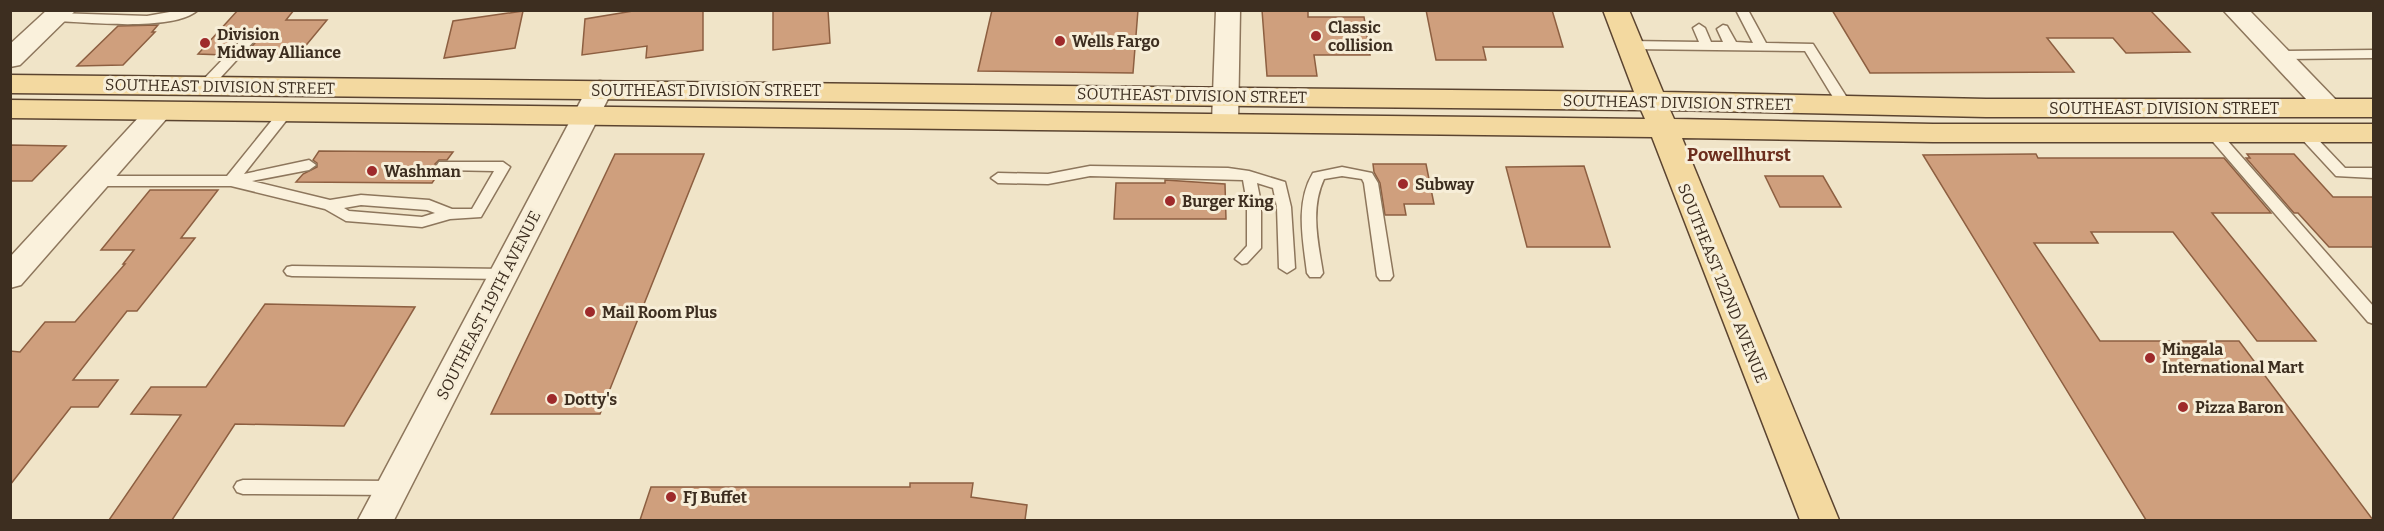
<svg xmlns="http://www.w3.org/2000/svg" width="2384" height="531" viewBox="0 0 2384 531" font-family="Bitter,serif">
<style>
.building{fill:#cf9f7d;stroke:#8d5f41;stroke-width:1.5}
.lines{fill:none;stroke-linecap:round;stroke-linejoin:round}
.service-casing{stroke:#8d765c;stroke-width:3}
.minor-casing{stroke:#8d765c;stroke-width:3}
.tertiary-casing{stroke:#8d765c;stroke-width:3}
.primary-casing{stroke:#5b4430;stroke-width:3}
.service{fill:#faf1dc;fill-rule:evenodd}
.minor{fill:#faf1dc;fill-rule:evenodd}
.tertiary{fill:#faf1dc;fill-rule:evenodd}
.primary{fill:#f3d9a0;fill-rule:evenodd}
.poi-dot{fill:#9e2a2b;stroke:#f7eed8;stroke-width:2}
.labels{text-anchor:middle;stroke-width:6;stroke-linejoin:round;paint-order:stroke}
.poi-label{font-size:16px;font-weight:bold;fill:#3d2e20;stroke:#f7eed8;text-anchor:start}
.street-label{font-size:16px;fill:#3d2e20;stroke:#f7eed8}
.neighbourhood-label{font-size:18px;font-weight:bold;fill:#6b2e1e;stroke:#f7eed8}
</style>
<rect width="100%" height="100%" fill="#f0e4c8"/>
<path class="building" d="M 238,10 L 294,10 L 286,20 L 327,20 L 298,55 L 245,55 L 259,38 L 257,33 L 252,31 L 245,32 L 224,55 L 198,54 Z
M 639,10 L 703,10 L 703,50 L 646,58 L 647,46 L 582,55 L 585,19 Z
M 773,10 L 828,10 L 830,43 L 773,50 Z
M 992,10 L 1138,10 L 1133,73 L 978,71 Z
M 1262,10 L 1308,10 L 1308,17 L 1364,17 L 1370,55 L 1314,55 L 1317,76 L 1267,76 Z
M 1426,10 L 1552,10 L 1563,47 L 1483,47 L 1486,60 L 1436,60 Z
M 1832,10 L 2151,11 L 2190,52 L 2126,53 L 2113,38 L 2047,38 L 2074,72 L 1870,73 Z
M 523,11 L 515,48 L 444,58 L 453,21 Z
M 158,25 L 152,32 L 155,32 L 123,65 L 77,66 L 118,26 Z
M 10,145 L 66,146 L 32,181 L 10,181 Z
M 319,151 L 453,152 L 447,160 L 439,160 L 435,164 L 441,170 L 432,183 L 296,182 L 303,174 L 317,167 L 317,163 L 313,160 Z
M 615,154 L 704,154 L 600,414 L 491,414 Z
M 2036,154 L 2038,158 L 2224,158 L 2271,213 L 2212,213 L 2316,341 L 2257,341 L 2173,232 L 2091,232 L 2098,243 L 2034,243 L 2100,341 L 2239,341 L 2373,520 L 2146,520 L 1923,155 Z
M 2247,154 L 2294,154 L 2333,197 L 2373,197 L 2373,247 L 2329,247 L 2298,213 L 2294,213 L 2246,158 L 2250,158 Z
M 1373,164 L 1426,164 L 1434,204 L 1404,204 L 1406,215 L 1385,215 L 1380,183 L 1374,172 Z
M 1584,166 L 1610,247 L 1527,247 L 1506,167 Z
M 1765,176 L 1823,176 L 1841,207 L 1780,207 Z
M 1165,180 L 1225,184 L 1226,219 L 1114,219 L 1116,183 L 1165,183 Z
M 150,190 L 218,190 L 181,238 L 195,238 L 137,311 L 127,311 L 73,380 L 118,380 L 98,407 L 71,407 L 10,485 L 10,351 L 20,352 L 45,322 L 75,322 L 125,264 L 123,264 L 134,250 L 101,250 Z
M 265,304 L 415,307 L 344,426 L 235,424 L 172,520 L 109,520 L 181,415 L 131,414 L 151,387 L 206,387 Z
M 910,483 L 973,483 L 971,497 L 1027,505 L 1025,520 L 640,520 L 651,487 L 910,487 Z"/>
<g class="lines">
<defs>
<path id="service" d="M 181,10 L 198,10 C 173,32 88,22 56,21 L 50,17 L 56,13 L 147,16 Z
M 1736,10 L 1748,10 L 1766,43 L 1813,44 L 1851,104 L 1849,107 L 1839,107 L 1805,51 L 1629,49 L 1623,45 L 1629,41 L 1699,42 L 1693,28 L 1699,24 L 1705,28 L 1711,42 L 1723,42 L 1717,29 L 1723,25 L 1727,26 L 1736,42 L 1753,43 Z
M 251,33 L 255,34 L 257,37 L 255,40 L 210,89 L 200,89 L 199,86 L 200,83 L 247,34 Z
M 2374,50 L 2374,58 L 2278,59 L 2272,55 L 2278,51 Z
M 286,108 L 293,112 L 244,174 L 309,160 L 316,165 L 309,170 L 252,181 L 330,200 L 361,195 L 429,200 L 452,209 L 472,209 L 494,171 L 444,170 L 437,165 L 439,162 L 503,162 L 510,167 L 481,217 L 450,219 L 422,227 L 346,221 L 325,209 L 231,186 L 96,186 L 89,181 L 96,176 L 227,176 L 281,109 ZM 361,205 L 427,210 L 435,213 L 422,217 L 349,211 L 344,208 Z
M 2213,129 L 2218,130 L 2374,307 L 2374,324 L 2368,322 L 2208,136 L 2206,133 Z
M 2304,129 L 2309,130 L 2345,168 L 2374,168 L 2374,178 L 2336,176 L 2299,136 L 2297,133 Z
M 1090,166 L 1228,168 L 1249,171 L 1285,182 L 1291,207 L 1295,268 L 1287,273 L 1279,268 L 1277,207 L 1273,188 L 1257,183 L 1261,203 L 1261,248 L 1247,263 L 1242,264 L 1235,259 L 1247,246 L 1247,203 L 1243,180 L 1090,176 L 1048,184 L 998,183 L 991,178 L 998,173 L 1048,174 Z
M 1342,167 L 1372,173 L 1378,183 L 1393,276 L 1390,280 L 1380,280 L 1377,276 L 1364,183 L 1362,179 L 1342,176 L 1324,179 C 1310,209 1318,242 1323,273 L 1320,277 L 1310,277 L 1307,273 C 1303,240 1295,203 1313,173 Z
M 292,266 L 504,269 L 509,270 L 512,274 L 509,278 L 504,279 L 292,276 L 287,275 L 284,271 L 287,267 Z
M 243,480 L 393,481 L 399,483 L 402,488 L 399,493 L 393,495 L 243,494 L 237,492 L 234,487 L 237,482 Z"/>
<path id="minor" d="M 1216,10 L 1240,10 L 1238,123 L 1234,129 L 1225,131 L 1216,129 L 1212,123 Z
M 2223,10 L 2249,10 L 2338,102 L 2342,108 L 2338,114 L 2329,116 L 2320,114 Z
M 600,81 L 609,83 L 613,89 L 394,520 L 358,520 L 587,89 L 591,83 Z
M 159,103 L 168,105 L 172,111 L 168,117 L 21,285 L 10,288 L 10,257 L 150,105 Z"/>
<path id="tertiary" d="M 47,10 L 76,10 L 20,65 L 10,67 L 10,44 Z"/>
<path id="primary" d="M 1603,10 L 1629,10 L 1663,92 L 1986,99 L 2374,99 L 2374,117 L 1986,117 L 1670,110 L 1674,119 L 1933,124 L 2374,124 L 2374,142 L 1933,142 L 1682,138 L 1839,520 L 1800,520 L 1652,137 L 10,118 L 10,100 L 1645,119 L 1641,110 L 10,93 L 10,75 L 1634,92 Z"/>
</defs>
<use href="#service" class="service-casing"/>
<use href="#minor" class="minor-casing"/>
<use href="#tertiary" class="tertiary-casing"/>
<use href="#primary" class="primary-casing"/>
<use href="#service" class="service"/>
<use href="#minor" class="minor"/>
<use href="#tertiary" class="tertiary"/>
<use href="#primary" class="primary"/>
</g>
<g class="poi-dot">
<circle cx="1316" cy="36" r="6"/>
<circle cx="1060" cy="41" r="6"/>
<circle cx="205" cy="43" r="6"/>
<circle cx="372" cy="171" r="6"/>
<circle cx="1403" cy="184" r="6"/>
<circle cx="1170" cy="201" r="6"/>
<circle cx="590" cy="312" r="6"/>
<circle cx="2150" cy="358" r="6"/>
<circle cx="552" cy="399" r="6"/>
<circle cx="2183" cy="407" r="6"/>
<circle cx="671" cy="497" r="6"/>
</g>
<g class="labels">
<g class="poi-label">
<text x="1328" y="33">Classic<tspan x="1328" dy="18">collision</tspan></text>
<text x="217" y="40">Division<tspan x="217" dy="18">Midway Alliance</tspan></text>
<text x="1072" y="47">Wells Fargo</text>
<text x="384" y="177">Washman</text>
<text x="1415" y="190">Subway</text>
<text x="1182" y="207">Burger King</text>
<text x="602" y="318">Mail Room Plus</text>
<text x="2162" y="355">Mingala<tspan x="2162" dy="18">International Mart</tspan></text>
<text x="564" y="405">Dotty's</text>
<text x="2195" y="413">Pizza Baron</text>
<text x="683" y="503">FJ Buffet</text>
</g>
<g class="street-label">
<text transform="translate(220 86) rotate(1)" y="6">SOUTHEAST DIVISION STREET</text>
<text x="706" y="96">SOUTHEAST DIVISION STREET</text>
<text transform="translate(1192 95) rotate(1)" y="6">SOUTHEAST DIVISION STREET</text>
<text transform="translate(1678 102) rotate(1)" y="6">SOUTHEAST DIVISION STREET</text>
<text x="2164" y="114">SOUTHEAST DIVISION STREET</text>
<text transform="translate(1723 283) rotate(68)" y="6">SOUTHEAST 122ND AVENUE</text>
<text transform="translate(488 305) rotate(-63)" y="6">SOUTHEAST 119TH AVENUE</text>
</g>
<g class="neighbourhood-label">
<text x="1739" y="161">Powellhurst</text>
</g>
</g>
<rect width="2384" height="531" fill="none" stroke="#3d2e20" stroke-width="24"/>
</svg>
